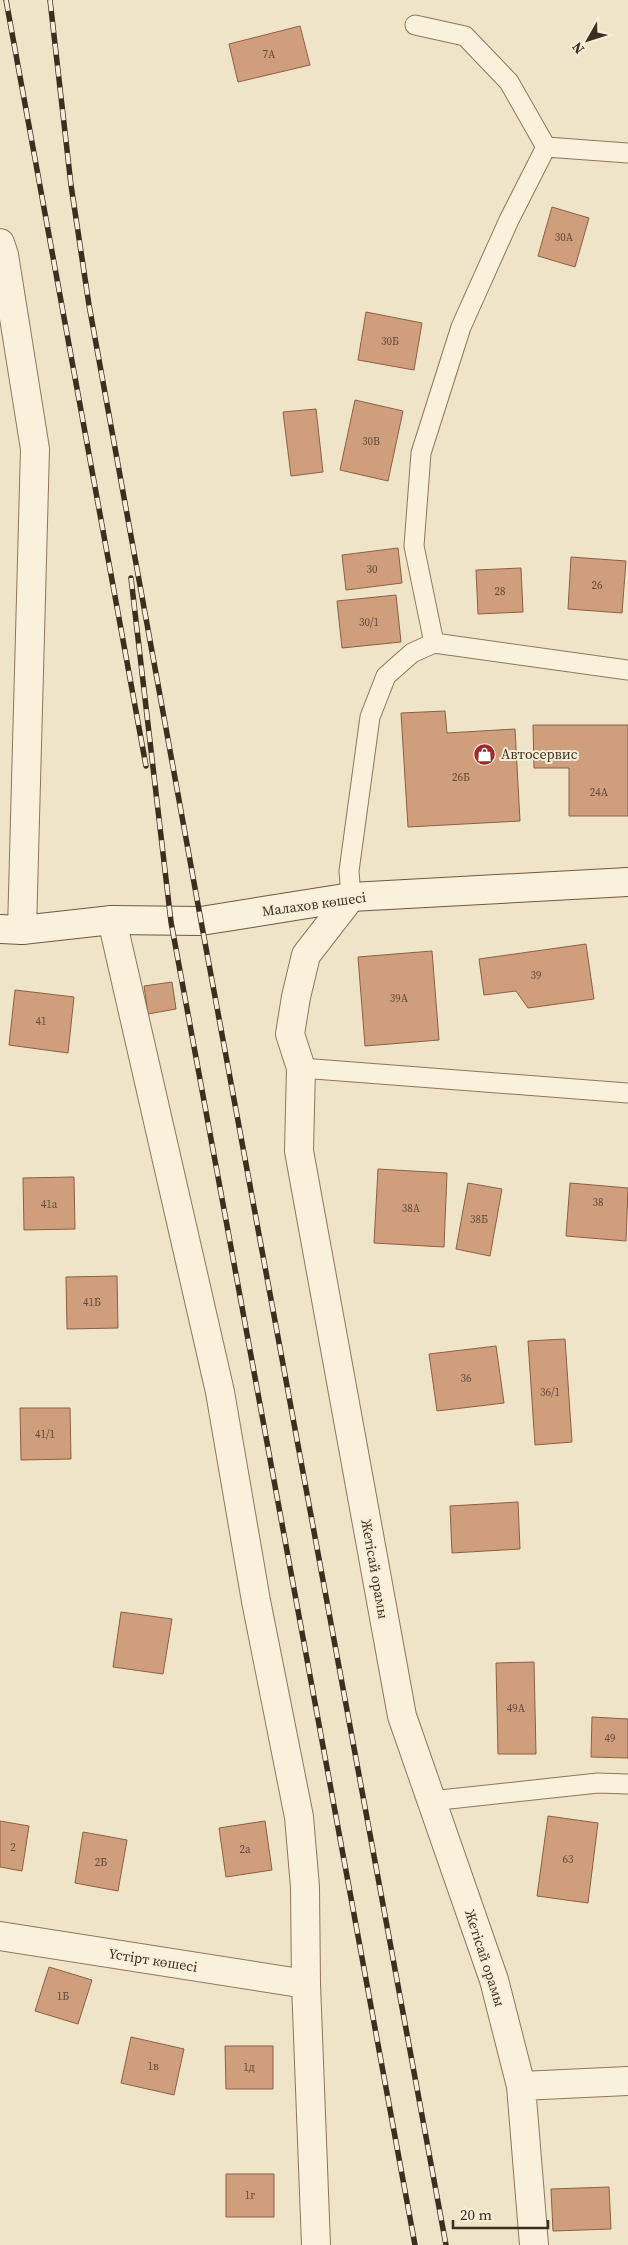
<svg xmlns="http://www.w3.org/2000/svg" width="628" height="2245" viewBox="0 0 628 2245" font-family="'Source Serif 4',serif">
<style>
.building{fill:#cf9f7d;stroke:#8d5f41}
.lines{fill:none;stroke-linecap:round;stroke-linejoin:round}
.lane-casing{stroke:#8d765c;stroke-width:21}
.street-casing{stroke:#8d765c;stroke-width:30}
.secondary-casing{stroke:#6f573f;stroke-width:30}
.lane{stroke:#faf1dc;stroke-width:19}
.street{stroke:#faf1dc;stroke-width:28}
.secondary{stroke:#faf1dc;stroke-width:28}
.rail-casing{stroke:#3d2e20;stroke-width:5.5}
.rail{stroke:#f7eed8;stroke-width:4;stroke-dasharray:11;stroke-linecap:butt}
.labels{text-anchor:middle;stroke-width:4;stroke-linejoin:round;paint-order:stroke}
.number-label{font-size:11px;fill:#624a37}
.poi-label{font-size:14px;fill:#3d2e20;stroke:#f7eed8;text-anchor:start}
.street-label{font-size:14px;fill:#3d2e20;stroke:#f7eed8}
</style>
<rect width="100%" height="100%" fill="#f0e4c8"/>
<path class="building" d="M 300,26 L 310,65 L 238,82 L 229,44 Z
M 552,207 L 589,218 L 575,267 L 538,256 Z
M 366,312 L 422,323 L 414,370 L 358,360 Z
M 355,400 L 403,411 L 388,481 L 340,470 Z
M 316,409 L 323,472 L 291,476 L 283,412 Z
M 398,548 L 402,583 L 346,590 L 342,555 Z
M 571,557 L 626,561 L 622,613 L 568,609 Z
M 521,568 L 523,612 L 478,614 L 476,570 Z
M 396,595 L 401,642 L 342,648 L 337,601 Z
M 445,711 L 447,733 L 515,729 L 520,821 L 408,827 L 401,713 Z
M 533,725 L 628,725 L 628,816 L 569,816 L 569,768 L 534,768 Z
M 586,944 L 594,999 L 528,1008 L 516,991 L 484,995 L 479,959 Z
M 432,951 L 439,1040 L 365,1046 L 358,957 Z
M 172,982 L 176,1009 L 148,1014 L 144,986 Z
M 15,990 L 74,997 L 68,1053 L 9,1045 Z
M 378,1169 L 447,1173 L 444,1247 L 374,1243 Z
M 74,1177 L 75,1229 L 24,1230 L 23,1178 Z
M 468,1183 L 502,1189 L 490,1256 L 456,1249 Z
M 570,1183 L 628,1188 L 626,1241 L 566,1236 Z
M 117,1276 L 118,1328 L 67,1329 L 66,1277 Z
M 565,1339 L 572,1442 L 535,1445 L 528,1341 Z
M 496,1346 L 504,1403 L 437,1411 L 429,1354 Z
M 20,1408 L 70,1408 L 71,1459 L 21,1460 Z
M 518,1502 L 520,1549 L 452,1553 L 450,1506 Z
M 121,1612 L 172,1619 L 163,1674 L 113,1667 Z
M 534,1662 L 536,1754 L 498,1754 L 496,1663 Z
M 592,1717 L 628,1719 L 628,1758 L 591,1757 Z
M 548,1816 L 598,1823 L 588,1903 L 537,1896 Z
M 0,1821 L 29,1826 L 22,1871 L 0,1867 Z
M 265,1821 L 272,1870 L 226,1877 L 219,1828 Z
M 83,1832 L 127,1840 L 118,1891 L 75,1883 Z
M 49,1967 L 92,1980 L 78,2024 L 35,2011 Z
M 131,2037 L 184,2049 L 174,2095 L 121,2083 Z
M 225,2046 L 273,2046 L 273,2089 L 226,2089 Z
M 226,2174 L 274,2174 L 274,2217 L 226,2217 Z
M 609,2187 L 611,2229 L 553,2231 L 551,2189 Z"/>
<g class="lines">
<defs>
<path id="lane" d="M 546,147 L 628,153
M 434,643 L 628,670
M 351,897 L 349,871 L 370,717 L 386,676 L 412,653 L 434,643 L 414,546 L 421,453 L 461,327 L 509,220 L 546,147 L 509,82 L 465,36 L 415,25
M 301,1068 L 628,1093
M 431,1801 L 598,1783 L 628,1784"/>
<path id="street" d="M 0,243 L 4,255 L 35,449 L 22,930
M 351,897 L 306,955 L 296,997 L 290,1034 L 301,1068 L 299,1151 L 402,1716 L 494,1980 L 521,2086 L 534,2245
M 112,920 L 220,1392 L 256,1601 L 299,1817 L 305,1887 L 306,1984 L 316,2245
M 0,1936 L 306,1984
M 521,2086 L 628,2081"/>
<path id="secondary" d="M 0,929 L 22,930 L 112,920 L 201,921 L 351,897 L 628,882"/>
</defs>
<use href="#lane" class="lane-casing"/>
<use href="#street" class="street-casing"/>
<use href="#secondary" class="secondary-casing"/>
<use href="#lane" class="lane"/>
<use href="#street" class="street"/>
<use href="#secondary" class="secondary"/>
<defs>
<path id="rail" d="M 6,0 L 146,766
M 50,0 L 71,185 L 89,305 L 201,921 L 446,2245
M 131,578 L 171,922 L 415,2245"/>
</defs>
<use href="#rail" class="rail-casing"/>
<use href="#rail" class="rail"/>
</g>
<defs>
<symbol id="shop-disc" viewBox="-11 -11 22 22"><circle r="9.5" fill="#9e2a2b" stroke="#f7eed8"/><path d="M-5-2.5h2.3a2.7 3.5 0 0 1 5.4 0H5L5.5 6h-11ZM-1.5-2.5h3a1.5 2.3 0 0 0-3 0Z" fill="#fff"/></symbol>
</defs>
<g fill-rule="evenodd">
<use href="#shop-disc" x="472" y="742" width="25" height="25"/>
</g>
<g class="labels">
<g class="number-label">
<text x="269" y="58">7А</text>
<text x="564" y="241">30А</text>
<text x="390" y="345">30Б</text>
<text x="371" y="445">30В</text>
<text x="372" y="573">30</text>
<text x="597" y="589">26</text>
<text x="500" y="595">28</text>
<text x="369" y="626">30/1</text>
<text x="461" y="781">26Б</text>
<text x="599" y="796">24А</text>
<text x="536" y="979">39</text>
<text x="399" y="1002">39А</text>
<text x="41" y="1025">41</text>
<text x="598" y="1206">38</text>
<text x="49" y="1208">41а</text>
<text x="411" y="1212">38А</text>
<text x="479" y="1223">38Б</text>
<text x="92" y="1306">41Б</text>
<text x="466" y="1382">36</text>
<text x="550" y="1396">36/1</text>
<text x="45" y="1438">41/1</text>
<text x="516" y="1712">49А</text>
<text x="610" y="1742">49</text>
<text x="13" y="1851">2</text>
<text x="245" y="1853">2а</text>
<text x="568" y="1863">63</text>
<text x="101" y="1866">2Б</text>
<text x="63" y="2000">1Б</text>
<text x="153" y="2070">1в</text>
<text x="249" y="2071">1д</text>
<text x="250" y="2199">1г</text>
</g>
<g class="poi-label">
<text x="501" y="759">Автосервис</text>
</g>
<g class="street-label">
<text transform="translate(314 904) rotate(-8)" y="5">Малахов көшесі</text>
<text transform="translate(375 1569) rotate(80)" y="5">Жетісай орамы</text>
<text transform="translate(485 1958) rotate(72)" y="5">Жетісай орамы</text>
<text transform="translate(153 1960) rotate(9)" y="5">Үстірт көшесі</text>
</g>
</g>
<g transform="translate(588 40) rotate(231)" stroke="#f7eed8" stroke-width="4" paint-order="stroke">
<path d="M0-4L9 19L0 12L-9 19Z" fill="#3d2e20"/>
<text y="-8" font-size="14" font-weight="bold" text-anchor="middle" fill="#3d2e20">N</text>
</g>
<path d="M453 2220v8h95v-8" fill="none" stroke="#3d2e20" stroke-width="2.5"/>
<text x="460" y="2220" font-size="15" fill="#3d2e20" stroke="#f7eed8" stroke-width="4" paint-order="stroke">20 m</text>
</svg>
